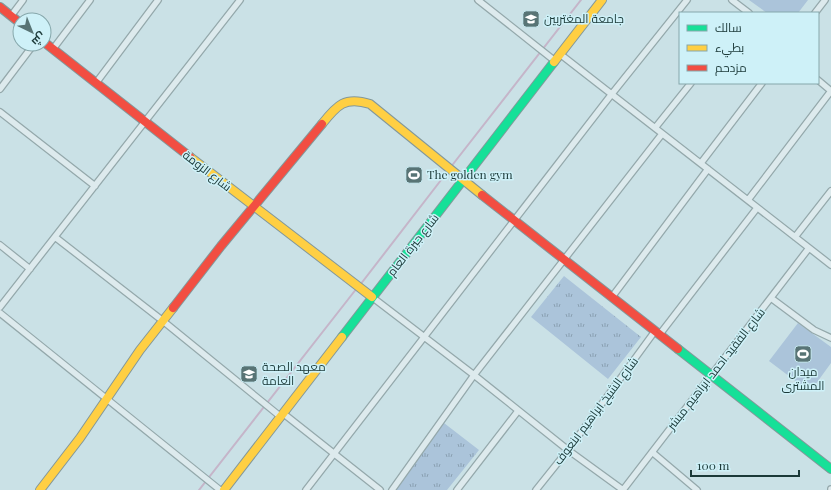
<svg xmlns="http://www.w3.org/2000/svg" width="831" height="490" viewBox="0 0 831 490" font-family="'Playfair Display',Cairo,serif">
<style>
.grass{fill:url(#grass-tufts)}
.garden{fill:#abc4da}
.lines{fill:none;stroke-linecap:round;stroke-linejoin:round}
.stream{stroke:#c5b5c9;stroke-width:2}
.street-casing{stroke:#94a8ab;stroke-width:8}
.fast-casing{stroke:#83989a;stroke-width:10}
.slow-casing{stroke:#83989a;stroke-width:10}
.jam-casing{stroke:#83989a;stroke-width:10}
.street{stroke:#ddeaed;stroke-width:5.5}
.fast{stroke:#16e098;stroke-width:8}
.slow{stroke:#ffcf43;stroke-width:8}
.jam{stroke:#f24e42;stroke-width:8}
.labels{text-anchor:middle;stroke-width:3;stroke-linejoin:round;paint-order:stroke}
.poi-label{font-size:12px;fill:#1b3938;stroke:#cef1f8;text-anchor:start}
.street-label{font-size:12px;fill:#1b3938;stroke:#cef1f8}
</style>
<defs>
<pattern id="grass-tufts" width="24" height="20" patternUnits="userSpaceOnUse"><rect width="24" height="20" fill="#abc4da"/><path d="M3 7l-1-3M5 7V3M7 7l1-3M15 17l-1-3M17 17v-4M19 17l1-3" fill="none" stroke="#8aa0b2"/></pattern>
</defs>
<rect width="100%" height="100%" fill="#cae1e6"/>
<path class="grass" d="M 564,276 L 641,337 L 608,379 L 531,317 Z
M 444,423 L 479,450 L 447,490 L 393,490 Z"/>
<path class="garden" d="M 749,0 L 808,0 L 798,13 L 767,13 Z
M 798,323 L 831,347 L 831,363 L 810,392 L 769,361 Z"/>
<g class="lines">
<path class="stream" d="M 450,168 L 581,0
M 360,285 L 448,171
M 199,490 L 357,288"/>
<defs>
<path id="street" d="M 478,0 L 555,61
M 732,0 L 749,13
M 815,13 L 825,0
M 11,16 L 23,0
M 53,49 L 90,0
M 560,54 L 831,265
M 96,83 L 158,0
M 0,89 L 34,44
M 0,112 L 95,186
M 655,128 L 691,83
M 701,163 L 762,83
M 748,200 L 831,91 L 818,80
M 55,237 L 163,321 L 281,417
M 795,237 L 831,191
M 0,245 L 30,269
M 372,297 L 474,375 L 568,450 L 623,490
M 612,297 L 708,169
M 771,298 L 814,330 L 831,338
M 0,307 L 240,0
M 0,313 L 220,490
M 660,334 L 757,208
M 284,414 L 380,490
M 652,452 L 697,490
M 306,490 L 611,95 L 687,0
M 392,490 L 474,375 L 662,134
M 457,490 L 518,411
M 536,490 L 568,450 L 655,331
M 623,490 L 809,248
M 831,490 L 831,489"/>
<path id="fast" d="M 342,337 L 554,62
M 678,349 L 831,469"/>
<path id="slow" d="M 554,62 L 602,0
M 322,124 C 337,105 345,96 370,104 L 482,195
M 190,157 L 372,297
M 40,490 L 80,438 L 140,350 L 173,308
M 224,490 L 342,337"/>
<path id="jam" d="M 0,7 L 20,23
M 44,42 L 190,157
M 482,195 L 678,349
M 173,308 L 221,246 L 322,124"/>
</defs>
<use href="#street" class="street-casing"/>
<use href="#fast" class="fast-casing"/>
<use href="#slow" class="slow-casing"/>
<use href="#jam" class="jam-casing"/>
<use href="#street" class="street"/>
<use href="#fast" class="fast"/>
<use href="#slow" class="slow"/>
<use href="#jam" class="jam"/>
</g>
<defs>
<symbol id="university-square" viewBox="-11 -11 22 22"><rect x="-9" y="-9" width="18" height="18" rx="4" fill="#587475" stroke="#cef1f8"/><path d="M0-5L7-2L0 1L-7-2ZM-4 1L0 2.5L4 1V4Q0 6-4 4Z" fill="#fff"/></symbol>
<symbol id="stadium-square" viewBox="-11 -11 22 22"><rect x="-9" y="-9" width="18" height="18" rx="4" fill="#587475" stroke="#cef1f8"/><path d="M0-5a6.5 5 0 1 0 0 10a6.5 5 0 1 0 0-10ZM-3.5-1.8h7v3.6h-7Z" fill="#fff"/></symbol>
</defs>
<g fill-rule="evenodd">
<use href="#university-square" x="521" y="9" width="20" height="20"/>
<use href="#stadium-square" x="404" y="165" width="20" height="20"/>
<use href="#stadium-square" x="793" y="344" width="20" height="20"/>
<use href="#university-square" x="239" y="364" width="20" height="20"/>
</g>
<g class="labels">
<g class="poi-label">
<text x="544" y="23">جامعة المغتربين</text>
<text x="427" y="179">The golden gym</text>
<text x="262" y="371">معهد الصحة<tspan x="262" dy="14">العامة</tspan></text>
<text x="803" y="376" text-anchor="middle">ميدان<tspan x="803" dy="14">المشترى</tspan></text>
</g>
<g class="street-label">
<text transform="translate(207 171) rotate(38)" y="4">شارع الزومة</text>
<text transform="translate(413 245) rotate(-52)" y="4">شارع جبرة العام</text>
<text transform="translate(716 369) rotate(-52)" y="4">شارع الفقيد احمد ابراهيم مبشر</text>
<text transform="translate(596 411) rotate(-53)" y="4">شارع الشيخ ابراهيم ابنعوف</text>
</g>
</g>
<rect x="679" y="12" width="140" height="72" fill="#cef1f8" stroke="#86a7ab"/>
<rect x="687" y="25" width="20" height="6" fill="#16e098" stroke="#86a7ab"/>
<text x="715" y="32" font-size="12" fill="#1b3938">سالك</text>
<rect x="687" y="45" width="20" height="6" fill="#ffcf43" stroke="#86a7ab"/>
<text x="715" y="52" font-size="12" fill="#1b3938">بطيء</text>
<rect x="687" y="65" width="20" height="6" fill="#f24e42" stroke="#86a7ab"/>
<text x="715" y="72" font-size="12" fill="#1b3938">مزدحم</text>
<g transform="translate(32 32) rotate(137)"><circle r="19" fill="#cef1f8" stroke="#86a7ab"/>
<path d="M0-3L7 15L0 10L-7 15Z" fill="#587475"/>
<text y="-6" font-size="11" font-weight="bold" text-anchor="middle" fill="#1b3938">ش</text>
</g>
<path d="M691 470v6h108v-6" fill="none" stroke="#1b3938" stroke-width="2"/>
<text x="697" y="470" font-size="12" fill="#1b3938" stroke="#cef1f8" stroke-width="3" paint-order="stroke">100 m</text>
</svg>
